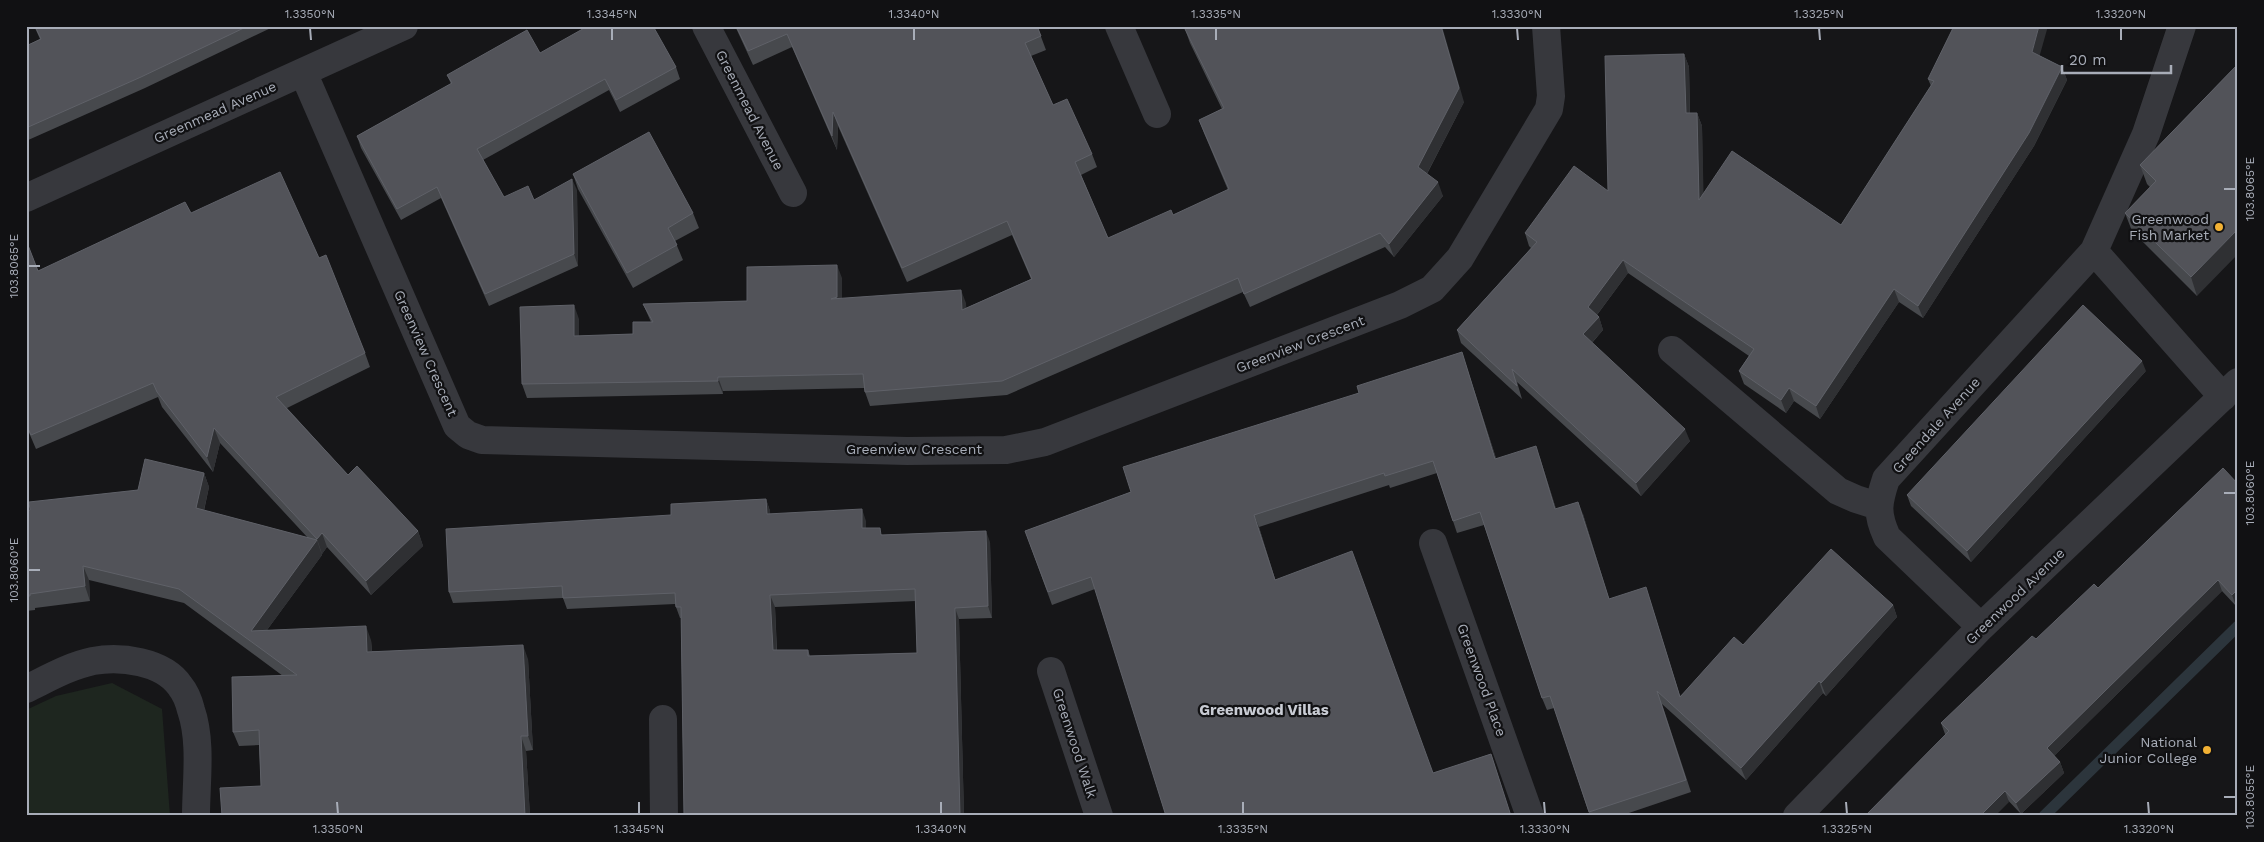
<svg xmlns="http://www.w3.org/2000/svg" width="2264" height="842" viewBox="0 0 2264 842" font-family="'Work Sans',sans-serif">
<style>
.green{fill:#1e261f}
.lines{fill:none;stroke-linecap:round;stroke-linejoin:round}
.stream{stroke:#2c353c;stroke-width:11}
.street{stroke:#37383d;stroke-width:28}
.wall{fill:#47494d;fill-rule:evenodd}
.shaded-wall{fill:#2f3033}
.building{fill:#525359;stroke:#5f6168;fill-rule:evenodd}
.ticks{fill:none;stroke:#a8adb8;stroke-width:2}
.poi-dot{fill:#f2b134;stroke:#111113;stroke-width:2}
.labels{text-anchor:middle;stroke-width:4.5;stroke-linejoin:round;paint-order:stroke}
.street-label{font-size:14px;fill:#a8adb8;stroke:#111113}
.poi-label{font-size:14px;fill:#a8adb8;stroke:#111113;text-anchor:end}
.neighbourhood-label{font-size:15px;font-weight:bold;fill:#c9ccd4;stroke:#111113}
.neatline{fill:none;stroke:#a8adb8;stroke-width:2}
.ticks-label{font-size:12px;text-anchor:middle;fill:#a8adb8}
</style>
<rect width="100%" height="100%" fill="#161618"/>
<path class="green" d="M 112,683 L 162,709 L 170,816 L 26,816 L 26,710 L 56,696 Z"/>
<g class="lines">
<path class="stream" d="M 2044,816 L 2238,626"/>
<path class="street" d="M 706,26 L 793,193
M 1119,26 L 1157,114
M 303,72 L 457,426 L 468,435 L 482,440 L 907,451 L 1006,450 L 1045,442 L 1400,305 L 1432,289 L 1460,258 L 1549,109 L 1551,96 L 1546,26
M 26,198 L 404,26
M 2094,251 L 2223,397
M 1672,350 L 1838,491 L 1856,499 L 1878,506
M 1433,543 L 1530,816
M 1981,627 L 1887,537 C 1876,513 1878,503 1886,479 L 2094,251 L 2146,134 L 2182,26
M 1051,671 L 1099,816
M 26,689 C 47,679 69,666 93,661 C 120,656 163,661 180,686 C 185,692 189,702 191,710 C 202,742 196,782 196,816
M 663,719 L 664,816
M 1797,816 L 1981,627 L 2238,382"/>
</g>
<path class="wall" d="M 34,26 L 275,26 L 145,88 L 26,141 L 26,46 L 40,39 Z
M 735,26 L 1037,26 L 1046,50 L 1031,56 L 1053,105 L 1092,154 L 1097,167 L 1081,175 L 1108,238 L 1173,215 L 1228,190 L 1204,133 L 1199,120 L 1222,109 L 1190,43 L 1185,29 L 1464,102 L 1427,174 L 1443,196 L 1394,257 L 1385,247 L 1250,307 L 1243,292 L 1007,395 L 870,406 L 865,392 L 864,388 L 723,391 L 723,394 L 527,398 L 522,384 L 579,319 L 579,336 L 633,334 L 651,322 L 643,304 L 747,301 L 842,278 L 842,299 L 966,303 L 966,308 L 1031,279 L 1012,235 L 907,282 L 838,126 L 837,150 L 792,47 L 753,65 Z
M 540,53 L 676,67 L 680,79 L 620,112 L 609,90 L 483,160 L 504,197 L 534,200 L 577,190 L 578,266 L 489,306 L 441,198 L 401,220 L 361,148 L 357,136 L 451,84 L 447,75 Z
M 1684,54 L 1689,67 L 1690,113 L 1697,113 L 1702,126 L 1703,194 L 1841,225 L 1931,86 L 1928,79 L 2040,56 L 2062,67 L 2067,80 L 2034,146 L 1923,318 L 1899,302 L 1820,419 L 1794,401 L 1786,413 L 1744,384 L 1739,371 L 1749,356 L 1628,273 L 1597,315 L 1599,317 L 1603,330 L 1592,343 L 1690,441 L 1641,496 L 1517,382 L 1522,399 L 1461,343 L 1457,330 L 1531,248 L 1529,246 L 1525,233 L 1608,191 Z
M 2238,64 L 2197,296 L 2132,231 L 2125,213 L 2150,187 L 2147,184 L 2140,165 Z
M 573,174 L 693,213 L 699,228 L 675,241 L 683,260 L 633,288 L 578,189 Z
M 191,213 L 319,258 L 365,353 L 370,367 L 287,408 L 348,475 L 418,531 L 423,546 L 371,595 L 327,547 L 322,554 L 321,552 L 322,555 L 267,630 L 371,640 L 372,651 L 528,659 L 533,750 L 526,751 L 530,816 L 222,816 L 261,786 L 259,745 L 239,746 L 233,732 L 283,676 L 184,603 L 89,580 L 90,601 L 35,608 L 35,610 L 26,611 L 26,511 L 138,490 L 204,473 L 209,487 L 204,511 L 308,538 L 220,443 L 213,472 L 162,407 L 158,397 L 36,449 L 27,428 L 26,428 L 26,240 L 38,271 Z
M 1466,365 L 1496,458 L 1540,458 L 1556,509 L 1583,514 L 1609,599 L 1650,600 L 1680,696 L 1743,645 L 1893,605 L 1897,617 L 1826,696 L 1823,693 L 1746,780 L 1662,704 L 1691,792 L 1620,816 L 1590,816 L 1554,708 L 1547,710 L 1542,698 L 1484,525 L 1457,533 L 1437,473 L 1390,488 L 1389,485 L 1259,527 L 1275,579 L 1433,773 L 1491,754 L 1511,816 L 1166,816 L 1095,589 L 1052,605 L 1025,531 L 1131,492 Z
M 2146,371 L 1971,562 L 1911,506 L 1907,495 Z
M 2238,484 L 2238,604 L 2236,606 L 2222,591 L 2054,756 L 2060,762 L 2064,773 L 2021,814 L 1945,734 L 1941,723 L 2036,639 L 2098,588 Z
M 766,499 L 770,511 L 770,514 L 866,521 L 866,528 L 883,535 L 990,542 L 992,618 L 959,619 L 964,816 L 684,816 L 681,618 L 680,618 L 676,607 L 675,604 L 567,609 L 563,598 L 453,603 L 449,592 L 671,515 ZM 916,601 L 917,653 L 810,656 L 808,650 L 777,650 L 775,607 Z"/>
<path class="shaded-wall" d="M 1441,26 L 1442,26 L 1464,102 L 1423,181 L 1418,167 Z
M 2039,26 L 2048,26 L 2037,65 L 2032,52 Z
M 1684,54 L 1689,67 L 1690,126 L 1686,113 Z
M 2062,67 L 2067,80 L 2034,146 L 1923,318 L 1918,306 Z
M 833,112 L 838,126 L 837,150 L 832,136 Z
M 1697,113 L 1702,126 L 1704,213 L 1699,200 Z
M 572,179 L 577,190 L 578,266 L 574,254 Z
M 1438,182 L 1443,196 L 1394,257 L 1389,244 Z
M 2238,229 L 2238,254 L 2197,296 L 2191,277 Z
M 1623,260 L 1628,273 L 1593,320 L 1588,307 Z
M 837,265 L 842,278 L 842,310 L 837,297 Z
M 1894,289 L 1899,302 L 1820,419 L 1816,406 Z
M 961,290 L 966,303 L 967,324 L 962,310 Z
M 574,305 L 579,319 L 579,350 L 574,336 Z
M 1599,317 L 1603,330 L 1588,347 L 1583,334 Z
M 1462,352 L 1466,365 L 1500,471 L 1495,459 Z
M 2142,361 L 2146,371 L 1971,562 L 1967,551 Z
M 718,377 L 723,391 L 723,394 L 718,381 Z
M 1789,388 L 1794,401 L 1786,413 L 1781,400 Z
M 214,428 L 220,443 L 213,472 L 207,457 Z
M 1685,429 L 1690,441 L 1641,496 L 1636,483 Z
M 1536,446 L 1540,458 L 1560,521 L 1555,509 Z
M 204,473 L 209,487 L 201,523 L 196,508 Z
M 766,499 L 770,511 L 771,525 L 767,514 Z
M 1578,502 L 1583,514 L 1613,612 L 1609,599 Z
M 862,509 L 866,521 L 866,539 L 862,528 Z
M 1254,515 L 1259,527 L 1279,592 L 1275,580 Z
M 418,531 L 423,546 L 371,595 L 366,581 Z
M 986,531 L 990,542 L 992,618 L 988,606 Z
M 322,533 L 327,547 L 322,554 L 317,539 Z
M 317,540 L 322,555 L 256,645 L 251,631 Z
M 83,566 L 89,580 L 90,601 L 85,586 Z
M 2218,580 L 2222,591 L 2051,759 L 2047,748 Z
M 2238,589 L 2238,604 L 2236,606 L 2232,595 Z
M 770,595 L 775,607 L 777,662 L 773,650 Z
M 1893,605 L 1897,617 L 1826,696 L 1821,683 Z
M 955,608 L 959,619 L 964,816 L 960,816 Z
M 366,626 L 371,640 L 373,666 L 367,652 Z
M 523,645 L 528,659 L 533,750 L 528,736 Z
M 1819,681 L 1823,693 L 1746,780 L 1741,768 Z
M 521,736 L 526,751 L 530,816 L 525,816 Z
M 2060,762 L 2064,773 L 2021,814 L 2016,803 Z
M 2005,791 L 2009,802 L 1995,816 L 1980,816 Z"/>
<path class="building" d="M 35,26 L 248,26 L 141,77 L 26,128 L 26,46 L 41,39 Z
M 588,26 L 653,26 L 676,67 L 616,100 L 605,79 L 477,149 L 504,197 L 528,186 L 534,200 L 572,179 L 574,254 L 485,294 L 437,187 L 397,209 L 357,136 L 452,83 L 447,75 L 527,30 L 540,53 Z
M 736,26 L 1037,26 L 1041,36 L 1025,43 L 1053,105 L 1067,99 L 1092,154 L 1075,162 L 1108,238 L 1171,210 L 1173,215 L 1229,189 L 1199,120 L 1224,108 L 1185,29 L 1191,26 L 1441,26 L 1459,88 L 1418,167 L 1438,182 L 1389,244 L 1380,233 L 1244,294 L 1238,278 L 1002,381 L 865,392 L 863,374 L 718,377 L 718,381 L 522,384 L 520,307 L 574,305 L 574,336 L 633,334 L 633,322 L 653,322 L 643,304 L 747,301 L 747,267 L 837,265 L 837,297 L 831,299 L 961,290 L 962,310 L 1032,279 L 1007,221 L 902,268 L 833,112 L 832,136 L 787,34 L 748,51 Z
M 1954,26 L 2039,26 L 2032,52 L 2062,67 L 2029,133 L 1918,306 L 1894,289 L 1816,406 L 1789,388 L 1781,400 L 1739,371 L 1754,349 L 1623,260 L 1588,307 L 1599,317 L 1583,334 L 1685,429 L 1636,483 L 1512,369 L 1517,386 L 1457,330 L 1537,242 L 1525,233 L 1574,166 L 1608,191 L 1605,56 L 1684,54 L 1686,113 L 1697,113 L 1699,200 L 1732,151 L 1841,225 L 1934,81 L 1928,79 Z
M 2238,64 L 2238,229 L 2191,277 L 2125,213 L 2156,181 L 2140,165 Z
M 649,132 L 693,213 L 668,228 L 677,245 L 627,273 L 573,174 Z
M 280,172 L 319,258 L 326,255 L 365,353 L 276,397 L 348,475 L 357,466 L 418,531 L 366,581 L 322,533 L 317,539 L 214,428 L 207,457 L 157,392 L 153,383 L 31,435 L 26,424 L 26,240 L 38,271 L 185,202 L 191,213 Z
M 2083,305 L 2142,361 L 1967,551 L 1907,495 Z
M 1462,352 L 1495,459 L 1536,446 L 1555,509 L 1578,502 L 1609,599 L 1646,587 L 1680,697 L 1734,637 L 1743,645 L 1831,549 L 1893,605 L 1821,683 L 1819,681 L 1741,768 L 1657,691 L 1686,780 L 1589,812 L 1550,696 L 1542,698 L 1480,512 L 1453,521 L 1433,461 L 1385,476 L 1384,473 L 1254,515 L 1275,580 L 1352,551 L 1433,773 L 1491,754 L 1511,816 L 1166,816 L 1091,577 L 1048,592 L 1025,531 L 1131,492 L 1123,467 L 1359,393 L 1357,386 Z
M 145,459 L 204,473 L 196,508 L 317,540 L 251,631 L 366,626 L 367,652 L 523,645 L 528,736 L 521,736 L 525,816 L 222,816 L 220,788 L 261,786 L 259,730 L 233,732 L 232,677 L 297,675 L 179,589 L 83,566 L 85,586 L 30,594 L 30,596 L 26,596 L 26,511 L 30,510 L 29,502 L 138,490 Z
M 2223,468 L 2238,484 L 2238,589 L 2232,595 L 2218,580 L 2047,748 L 2060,762 L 2016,803 L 2005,791 L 1980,816 L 1865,816 L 1949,731 L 1941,723 L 2032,636 L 2036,639 L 2094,584 L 2098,588 Z
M 766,499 L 767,514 L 862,509 L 862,528 L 880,528 L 881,535 L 986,531 L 988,606 L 955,608 L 960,816 L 684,816 L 681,607 L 676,607 L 675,593 L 563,598 L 562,586 L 449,592 L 446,529 L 671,515 L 671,504 ZM 915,589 L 917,653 L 808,656 L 808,650 L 773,650 L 770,595 Z"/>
<path class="ticks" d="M 310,28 L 311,40M 612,28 L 612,40M 914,28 L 914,40M 1216,28 L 1216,40M 1517,28 L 1518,40M 1819,28 L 1820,40M 2121,28 L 2121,40M 2224,189 L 2236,189M 28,266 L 40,266M 2224,493 L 2236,493M 28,570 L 40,570M 2224,797 L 2236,797M 337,802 L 338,814M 639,802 L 639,814M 941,802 L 941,814M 1243,802 L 1243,814M 1544,802 L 1545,814M 1846,802 L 1847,814M 2148,802 L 2149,814"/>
<g class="poi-dot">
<circle cx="2219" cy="227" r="5"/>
<circle cx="2207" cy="750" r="5"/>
</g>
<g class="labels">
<g class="street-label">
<text transform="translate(750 110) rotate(63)" y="5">Greenmead Avenue</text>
<text transform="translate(215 112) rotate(-24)" y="5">Greenmead Avenue</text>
<text transform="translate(1300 344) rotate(-21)" y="5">Greenview Crescent</text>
<text transform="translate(426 353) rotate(66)" y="5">Greenview Crescent</text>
<text transform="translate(1936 425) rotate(-48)" y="5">Greendale Avenue</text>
<text x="914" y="454">Greenview Crescent</text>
<text transform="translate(2015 596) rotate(-44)" y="5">Greenwood Avenue</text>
<text transform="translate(1482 680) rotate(70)" y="5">Greenwood Place</text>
<text transform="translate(1075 743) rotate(72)" y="5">Greenwood Walk</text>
</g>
<g class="poi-label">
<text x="2209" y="224">Greenwood<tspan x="2209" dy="16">Fish Market</tspan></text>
<text x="2197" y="747">National<tspan x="2197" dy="16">Junior College</tspan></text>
</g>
<g class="neighbourhood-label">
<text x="1264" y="715">Greenwood Villas</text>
</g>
</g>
<rect width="2264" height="842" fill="none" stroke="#111113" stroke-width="55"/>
<path d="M2062 65v8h109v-8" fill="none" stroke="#a8adb8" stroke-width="2.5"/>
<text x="2069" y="65" font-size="15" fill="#a8adb8" stroke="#111113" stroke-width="4" paint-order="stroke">20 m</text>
<rect x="28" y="28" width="2208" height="786" class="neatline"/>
<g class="ticks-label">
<text x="310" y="18">1.3350°N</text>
<text x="612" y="18">1.3345°N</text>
<text x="914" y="18">1.3340°N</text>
<text x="1216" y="18">1.3335°N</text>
<text x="1517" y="18">1.3330°N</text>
<text x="1819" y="18">1.3325°N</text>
<text x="2121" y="18">1.3320°N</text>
<text transform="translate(2250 189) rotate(-90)" y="4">103.8065°E</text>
<text transform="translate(14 266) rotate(-90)" y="4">103.8065°E</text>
<text transform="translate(2250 493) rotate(-90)" y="4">103.8060°E</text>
<text transform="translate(14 570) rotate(-90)" y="4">103.8060°E</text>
<text transform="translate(2250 797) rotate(-90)" y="4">103.8055°E</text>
<text x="338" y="833">1.3350°N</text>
<text x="639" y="833">1.3345°N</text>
<text x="941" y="833">1.3340°N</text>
<text x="1243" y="833">1.3335°N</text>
<text x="1545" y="833">1.3330°N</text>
<text x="1847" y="833">1.3325°N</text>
<text x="2149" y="833">1.3320°N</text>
</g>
</svg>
